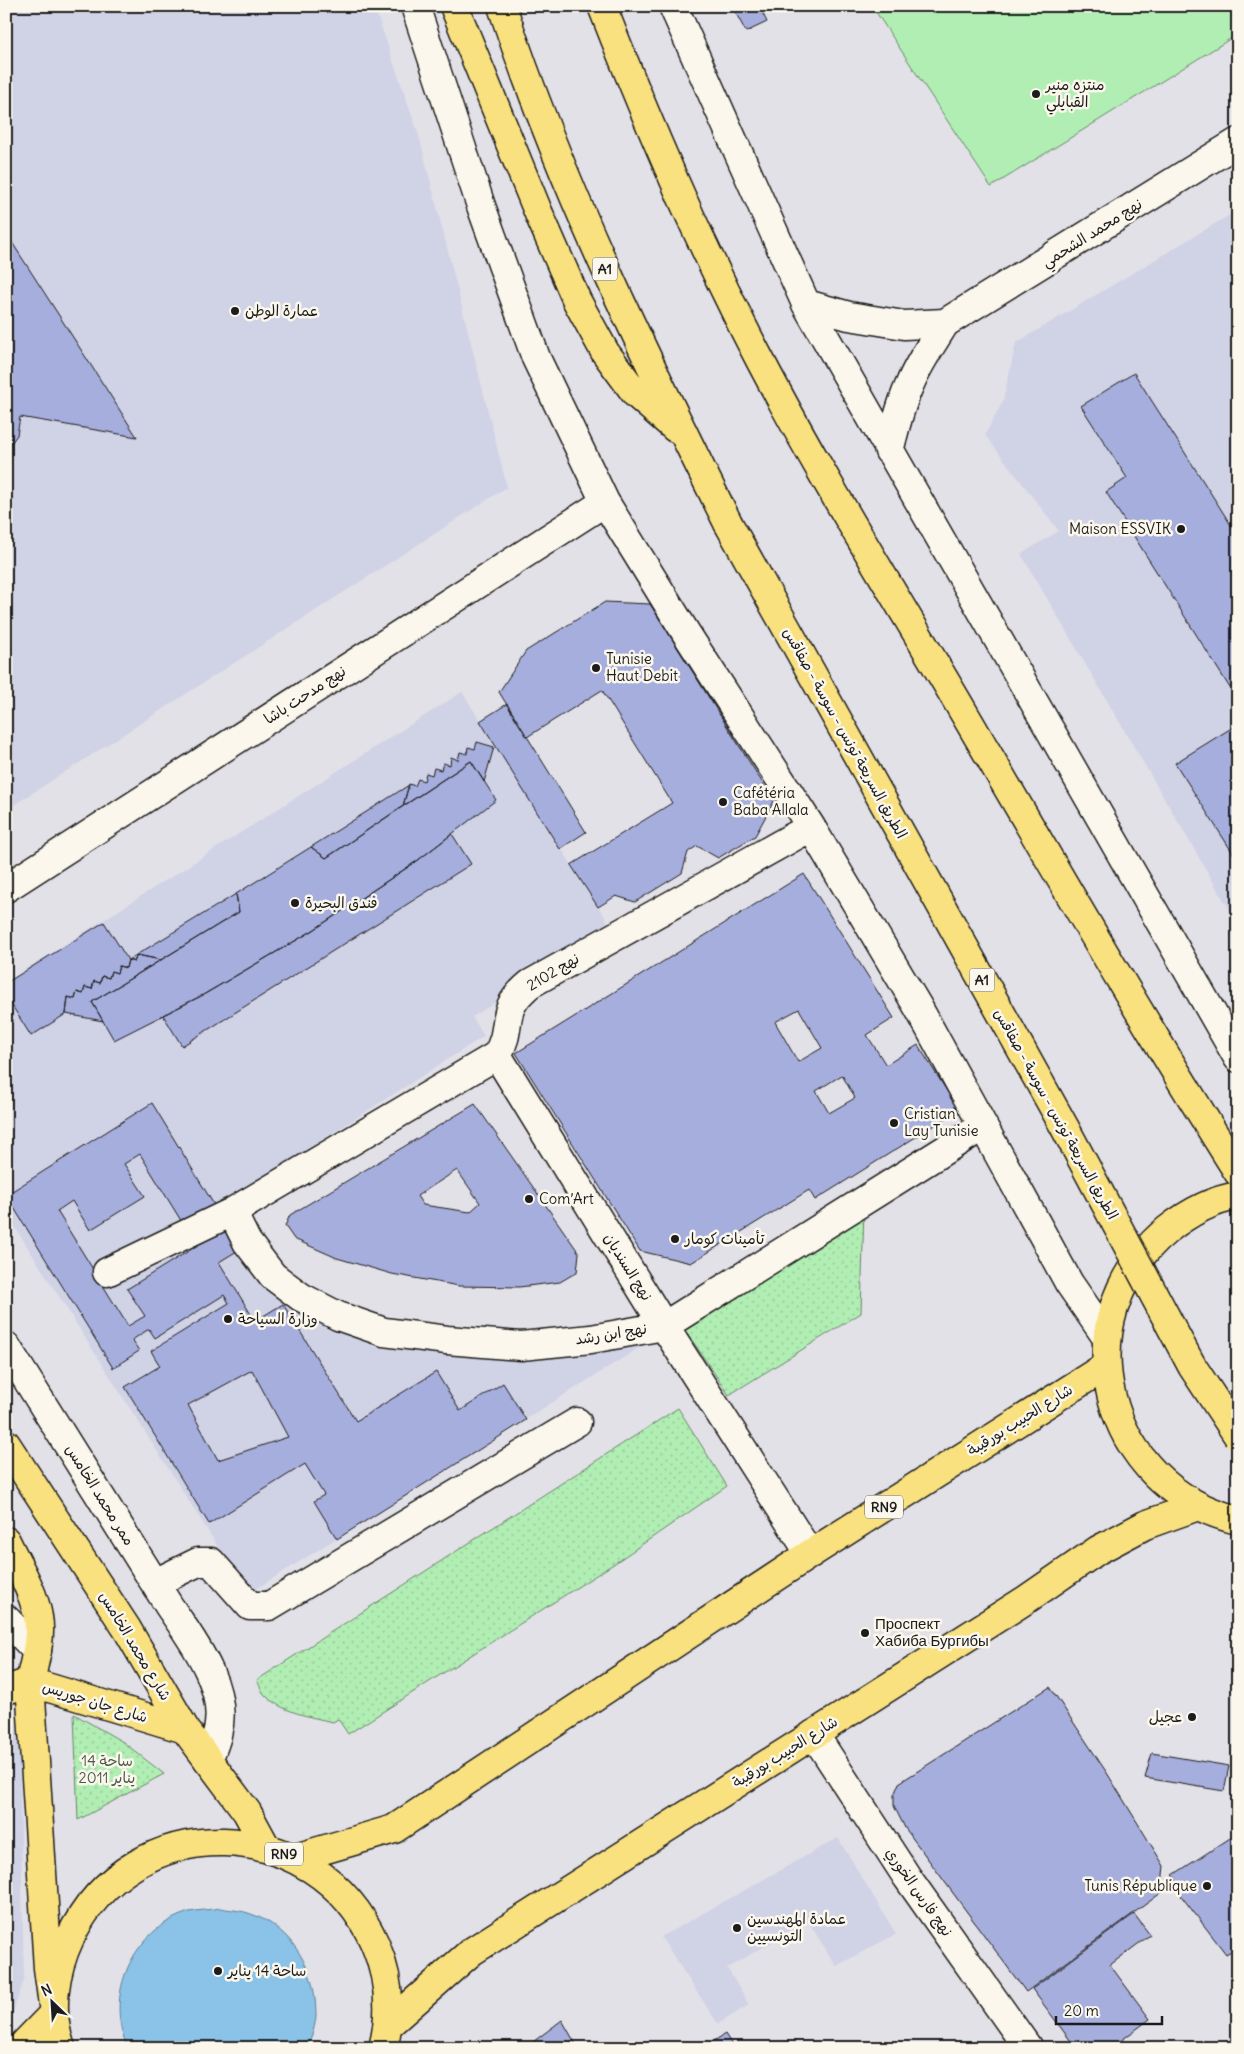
<svg xmlns="http://www.w3.org/2000/svg" width="1244" height="2054" viewBox="0 0 1244 2054" font-family="Delius,'Playpen Sans Arabic',sans-serif">
<style>
.built{fill:#d0d2e5}
.park{fill:url(#park-dots);stroke:#668568}
.pitch{fill:#b1eeb3;stroke:#668568}
.water{fill:#8ac2e8;stroke:#5e8096}
.building{fill:#a6aede;stroke:#1c1c1c;fill-rule:evenodd}
.lines{fill:none;stroke-linecap:round;stroke-linejoin:round}
.minor-casing{stroke:#1c1c1c;stroke-width:31}
.major-casing{stroke:#1c1c1c;stroke-width:31}
.highway-casing{stroke:#1c1c1c;stroke-width:31}
.minor{stroke:#fbf7ec;stroke-width:28}
.major{stroke:#fae180;stroke-width:28}
.highway{stroke:#fae180;stroke-width:28}
.highway-bridge-casing{stroke:#1c1c1c;stroke-width:31;stroke-linecap:butt}
.highway-bridge{stroke:#fae180;stroke-width:28}
.poi-dot{fill:#1c1c1c;stroke:#fbf7ec;stroke-width:2}
.labels{text-anchor:middle;stroke-width:5;stroke-linejoin:round;paint-order:stroke}
.shield{fill:#fbf7ec;stroke:#5f5e5a;stroke-width:1}
.shield-label{font-size:14px;font-weight:bold;fill:#1c1c1c}
.poi-label{font-size:15px;fill:#1c1c1c;stroke:#fbf7ec;text-anchor:start}
.street-label{font-size:15px;fill:#1c1c1c;stroke:#fbf7ec}
.park-label{font-size:15px;fill:#495b49;stroke:#fbf7ec}
</style>
<defs>
<pattern id="park-dots" width="8" height="8" patternUnits="userSpaceOnUse" patternTransform="scale(1.25)"><rect width="8" height="8" fill="#b1eeb3"/><path d="M2 2h.1M6 6h.1" fill="none" stroke="#98cc99" stroke-width="1.8" stroke-linecap="round"/></pattern>
</defs>
<rect width="100%" height="100%" fill="#e2e1e8"/>
<filter id="ink" filterUnits="userSpaceOnUse"><feTurbulence type="fractalNoise" baseFrequency=".02" numOctaves="2"/><feDisplacementMap in="SourceGraphic" scale="10" xChannelSelector="R" yChannelSelector="G"/><feConvolveMatrix kernelMatrix="1 2 1 2 8 2 1 2 1" color-interpolation-filters="sRGB"/></filter>
<g filter="url(#ink)">
<path class="built" d="M 6,6 L 374,6 L 419,136 L 507,487 L 6,810 Z
M 1238,210 L 1238,924 L 1021,554 L 1059,531 L 985,435 L 1003,401 L 1016,343 Z
M 462,692 L 613,930 L 472,1017 L 484,1036 L 216,1208 L 309,1316 L 376,1347 L 447,1355 L 523,1357 L 653,1339 L 248,1594 L 6,1213 L 6,982 Z
M 6,1682 L 19,1741 L 24,1980 L 12,2015 L 6,2022 Z
M 838,1838 L 896,1934 L 836,1966 L 808,1921 L 727,1968 L 749,2005 L 718,2024 L 661,1937 Z"/>
<path class="park" d="M 864,1208 L 861,1313 L 729,1395 L 679,1321 Z
M 678,1408 L 727,1486 L 615,1563 L 348,1734 L 338,1719 L 333,1722 C 311,1717 280,1712 264,1694 C 261,1690 259,1684 257,1680 Z
M 74,1714 L 123,1742 L 164,1774 L 78,1820 Z"/>
<path class="pitch" d="M 872,6 L 1238,6 L 1238,34 L 991,187 Z"/>
<path class="water" d="M 220,1908 C 230,1910 241,1910 251,1914 C 293,1928 316,1971 316,2014 C 316,2025 311,2037 308,2048 L 128,2048 C 103,1996 133,1929 189,1912 C 199,1910 210,1910 220,1908 Z"/>
<path class="building" d="M 732,6 L 759,6 L 767,22 L 746,32 Z
M 6,233 L 137,437 L 20,417 L 17,435 L 6,450 Z
M 1134,373 L 1238,536 L 1238,683 L 1230,688 L 1106,492 L 1127,478 L 1081,406 Z
M 605,602 L 650,604 L 774,801 L 755,836 L 718,858 L 697,846 L 688,852 L 682,873 L 635,902 L 616,896 L 598,907 L 571,865 L 672,803 L 602,690 L 527,737 L 499,692 L 526,651 Z
M 507,704 L 586,832 L 560,849 L 480,721 Z
M 1238,724 L 1238,861 L 1175,763 Z
M 477,742 L 494,747 L 484,782 L 471,761 L 403,806 L 409,784 L 415,786 L 418,779 L 424,781 L 426,773 L 432,775 L 434,768 L 441,770 L 443,763 L 450,765 L 451,757 L 458,760 L 460,752 L 467,754 L 468,747 L 475,749 Z
M 471,761 L 496,800 L 417,861 L 312,931 L 203,995 L 114,1040 L 92,1002 L 239,912 L 236,894 L 311,847 L 326,858 Z
M 409,785 L 403,806 L 326,858 L 311,847 Z
M 452,834 L 471,864 L 182,1046 L 163,1015 L 203,995 L 312,931 L 417,861 Z
M 804,874 L 894,1018 L 867,1035 L 886,1065 L 918,1045 L 959,1110 L 815,1200 L 809,1190 L 691,1263 L 640,1251 L 516,1053 ZM 799,1009 L 822,1048 L 798,1062 L 775,1022 ZM 842,1075 L 855,1098 L 829,1113 L 816,1091 Z
M 236,894 L 239,912 L 161,960 L 137,955 L 134,962 L 128,960 Z
M 104,922 L 128,960 L 126,968 L 119,966 L 117,973 L 111,971 L 109,978 L 102,976 L 100,983 L 94,981 L 92,989 L 85,987 L 83,994 L 77,992 L 75,999 L 68,997 L 66,1014 L 31,1036 L 6,996 L 6,983 Z
M 137,955 L 161,960 L 92,1002 L 103,1021 L 66,1014 L 68,997 L 75,999 L 77,992 L 83,994 L 85,987 L 92,989 L 94,981 L 100,983 L 102,976 L 109,978 L 111,971 L 117,973 L 119,966 L 126,968 L 128,960 L 134,962 Z
M 152,1103 L 216,1208 L 185,1227 L 140,1154 L 124,1164 L 145,1196 L 90,1230 L 72,1201 L 57,1211 L 128,1326 L 145,1316 L 127,1289 L 224,1229 L 237,1251 L 219,1262 L 255,1321 L 283,1304 L 356,1421 L 436,1372 L 460,1411 L 503,1383 L 526,1420 L 337,1539 L 314,1501 L 324,1495 L 305,1464 L 209,1524 L 125,1387 L 160,1366 L 151,1351 L 229,1303 L 224,1295 L 155,1338 L 149,1329 L 132,1340 L 139,1351 L 113,1368 L 6,1195 ZM 252,1370 L 288,1437 L 218,1460 L 188,1405 Z
M 475,1104 L 579,1253 L 577,1272 L 560,1282 L 519,1287 L 459,1286 L 392,1274 L 337,1258 L 294,1239 L 285,1226 L 290,1215 ZM 457,1170 L 480,1203 L 470,1212 L 423,1205 L 417,1196 Z
M 1050,1687 L 1107,1773 L 1164,1866 L 1161,1893 L 1026,1992 L 905,1828 L 894,1806 L 894,1795 L 899,1783 Z
M 1152,1753 L 1229,1766 L 1224,1791 L 1145,1778 Z
M 1238,1833 L 1238,1947 L 1226,1954 L 1182,1897 L 1173,1875 Z
M 1134,1914 L 1150,1935 L 1110,1965 L 1150,2019 L 1111,2048 L 1076,2048 L 1032,1989 Z
M 562,2020 L 578,2048 L 525,2048 Z
M 725,2034 L 734,2048 L 703,2048 Z"/>
<g class="lines">
<defs>
<path id="minor" d="M 415,6 L 481,206 L 536,358 L 605,502 L 686,633 L 811,827 L 918,1007 L 1069,1283 L 1107,1338
M 673,6 L 806,304 L 1238,1058
M 806,304 L 849,316 L 904,325 L 945,323
M 889,451 C 895,429 900,405 910,384 C 919,362 933,343 945,323 L 1238,142
M 6,888 L 605,502
M 497,1055 L 664,1326 L 810,1554
M 232,1212 L 247,1242 L 273,1276 L 301,1297 L 338,1316 L 384,1332 L 447,1340 L 521,1346 L 591,1339 L 664,1326 L 983,1126
M 107,1272 L 232,1212 L 497,1055 C 515,1024 496,1012 530,984 L 811,827
M 6,1346 L 169,1606 C 193,1641 230,1689 217,1735 C 215,1744 211,1752 208,1760
M 155,1583 L 198,1562 L 211,1562 L 250,1606 L 269,1606 L 577,1422
M 6,1619 L 37,1651
M 814,1734 L 907,1877 L 1028,2048"/>
<path id="major" d="M 1238,1196 C 1212,1200 1187,1214 1167,1230 C 1059,1319 1104,1489 1238,1520
M 6,1444 L 127,1629 L 185,1729 L 247,1812 L 266,1847
M 6,1541 C 17,1564 34,1592 38,1617 C 42,1638 34,1662 30,1682 L 48,1968 L 54,2013 L 20,2048
M 6,1690 L 30,1682 L 185,1729
M 295,1858 L 394,1829 L 810,1554 L 1106,1366
M 388,2025 L 471,1952 L 1027,1599 L 1098,1550 L 1145,1525 L 1198,1506
M 61,2048 C 48,2012 54,1972 70,1938 C 132,1806 317,1812 375,1944 C 389,1977 392,2013 383,2048"/>
<path id="highway" d="M 454,6 L 539,214 L 577,301 L 605,352 L 636,394 L 675,428
M 502,6 C 561,185 644,355 728,523
M 602,6 C 644,114 690,221 742,325 C 809,458 889,585 964,713 C 1054,867 1143,1022 1238,1172"/>
</defs>
<use href="#minor" class="minor-casing"/>
<use href="#major" class="major-casing"/>
<use href="#highway" class="highway-casing"/>
<use href="#minor" class="minor"/>
<use href="#major" class="major"/>
<use href="#highway" class="highway"/>
<defs>
<path id="highway-bridge" d="M 728,523 L 1065,1128 L 1192,1366 L 1238,1436"/>
</defs>
<use href="#highway-bridge" class="highway-bridge-casing"/>
<use href="#highway-bridge" class="highway-bridge"/>
</g>
</g>
<g class="poi-dot">
<circle cx="1036" cy="94" r="5"/>
<circle cx="235" cy="311" r="5"/>
<circle cx="1181" cy="529" r="5"/>
<circle cx="596" cy="668" r="5"/>
<circle cx="723" cy="802" r="5"/>
<circle cx="295" cy="903" r="5"/>
<circle cx="894" cy="1123" r="5"/>
<circle cx="529" cy="1199" r="5"/>
<circle cx="675" cy="1239" r="5"/>
<circle cx="228" cy="1319" r="5"/>
<circle cx="865" cy="1633" r="5"/>
<circle cx="1192" cy="1717" r="5"/>
<circle cx="1207" cy="1886" r="5"/>
<circle cx="737" cy="1928" r="5"/>
<circle cx="218" cy="1971" r="5"/>
</g>
<g class="labels">
<g class="shield">
<rect x="592.5" y="257.5" width="25" height="23" rx="4"/>
<rect x="969.5" y="968.5" width="25" height="23" rx="4"/>
<rect x="865" y="1495.5" width="38" height="23" rx="4"/>
<rect x="265" y="1842.5" width="38" height="23" rx="4"/>
</g>
<g class="shield-label">
<text x="605" y="274">A1</text>
<text x="982" y="985">A1</text>
<text x="884" y="1512">RN9</text>
<text x="284" y="1859">RN9</text>
</g>
<g class="poi-label">
<text x="1046" y="90">منتزه منير<tspan x="1046" dy="17">القبايلي</tspan></text>
<text x="245" y="316">عمارة الوطن</text>
<text x="1171" y="534" text-anchor="end">Maison ESSVIK</text>
<text x="606" y="664">Tunisie<tspan x="606" dy="17">Haut Debit</tspan></text>
<text x="733" y="798">Cafétéria<tspan x="733" dy="17">Baba Allala</tspan></text>
<text x="305" y="908">فندق البحيرة</text>
<text x="904" y="1119">Cristian<tspan x="904" dy="17">Lay Tunisie</tspan></text>
<text x="539" y="1204">Com’Art</text>
<text x="685" y="1244">تأمينات كومار</text>
<text x="238" y="1324">وزارة السياحة</text>
<text x="875" y="1629">Проспект<tspan x="875" dy="17">Хабиба Бургибы</tspan></text>
<text x="1182" y="1722" text-anchor="end">عجيل</text>
<text x="1197" y="1891" text-anchor="end">Tunis République</text>
<text x="747" y="1924">عمادة المهندسين<tspan x="747" dy="17">التونسيين</tspan></text>
<text x="228" y="1976">ساحة 14 يناير</text>
</g>
<g class="street-label">
<text transform="translate(1092 233) rotate(-32)" y="5">نهج محمد الشحمي</text>
<text transform="translate(305 695) rotate(-33)" y="5">نهج مدحت باشا</text>
<text transform="translate(845 733) rotate(61)" y="5">الطريق السريعة تونس - سوسة - صفاقس</text>
<text transform="translate(553 972) rotate(-31)" y="5">نهج 2102</text>
<text transform="translate(1056 1114) rotate(61)" y="5">الطريق السريعة تونس - سوسة - صفاقس</text>
<text transform="translate(628 1267) rotate(58)" y="5">نهج السنديان</text>
<text transform="translate(611 1334) rotate(-9)" y="5">نهج ابن رشد</text>
<text transform="translate(1020 1420) rotate(-32)" y="5">شارع الحبيب بورقيبة</text>
<text transform="translate(100 1495) rotate(58)" y="5">ممر محمد الخامس</text>
<text transform="translate(135 1646) rotate(59)" y="5">شارع محمد الخامس</text>
<text transform="translate(95 1702) rotate(17)" y="5">شارع جان جوريس</text>
<text transform="translate(785 1752) rotate(-32)" y="5">شارع الحبيب بورقيبة</text>
<text transform="translate(919 1892) rotate(55)" y="5">نهج فارس الخوري</text>
</g>
<g class="park-label">
<text x="107" y="1766">ساحة 14<tspan x="107" dy="17">يناير 2011</tspan></text>
</g>
</g>
<rect width="1244" height="2054" fill="none" stroke="#fbf7ec" stroke-width="25"/>
<rect x="12" y="12" width="1219" height="2029" fill="none" stroke="#1c1c1c" stroke-width="2" filter="url(#ink)"/>
<g transform="translate(52 2002) rotate(335)" stroke="#fbf7ec" stroke-width="4" paint-order="stroke">
<path d="M0-4L9 19L0 12L-9 19Z" fill="#1c1c1c"/>
<text y="-8" font-size="14" font-weight="bold" text-anchor="middle" fill="#1c1c1c">N</text>
</g>
<path d="M1056 2016v8h106v-8" fill="none" stroke="#1c1c1c" stroke-width="2.5"/>
<text x="1064" y="2016" font-size="15" fill="#1c1c1c" stroke="#fbf7ec" stroke-width="4" paint-order="stroke">20 m</text>
</svg>
